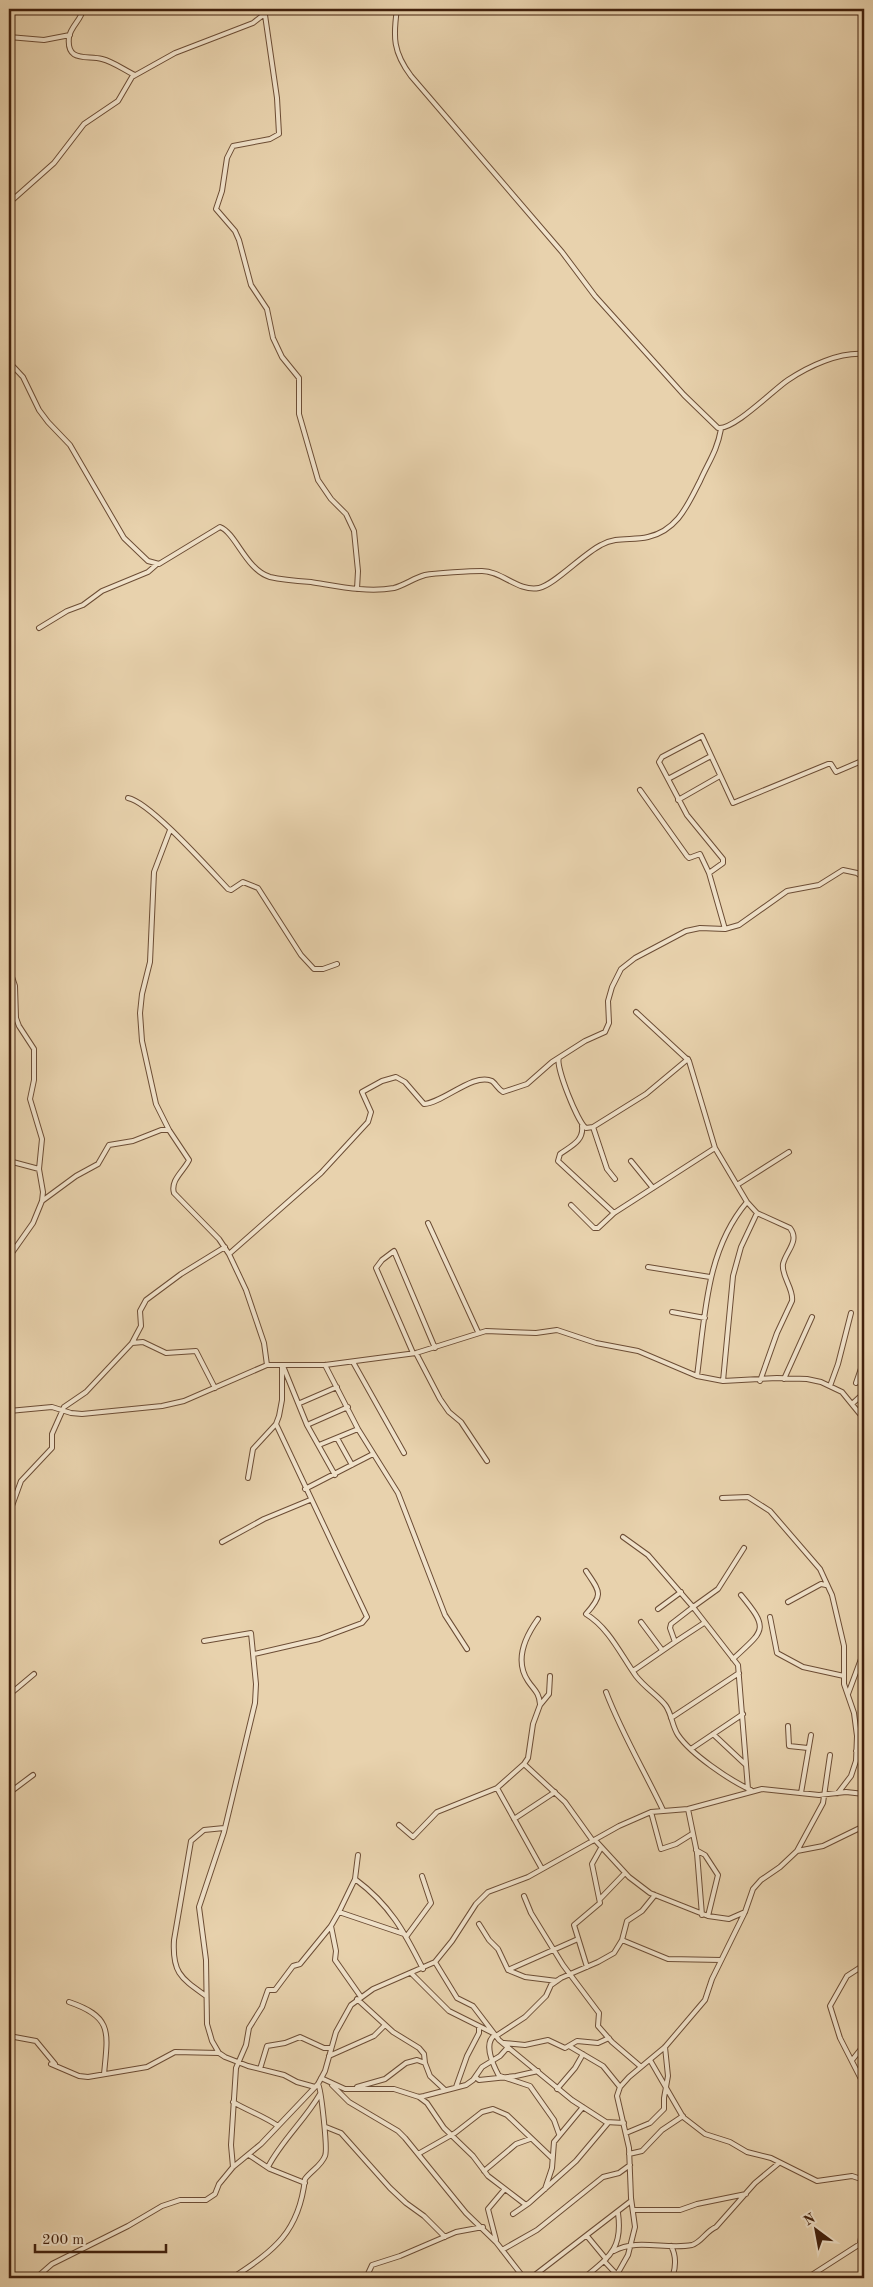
<svg xmlns="http://www.w3.org/2000/svg" width="873" height="2287" viewBox="0 0 873 2287" font-family="'Old Standard TT',serif">
<style>
.lines{fill:none;stroke-linecap:round;stroke-linejoin:round}
.street-casing{stroke:#6c4d35;stroke-width:6}
.street{stroke:#f0e2ca;stroke-width:4}
</style>
<rect width="100%" height="100%" fill="#e8d2ad"/>
<filter id="stains"><feTurbulence type="fractalNoise" baseFrequency=".004" numOctaves="4"/><feColorMatrix values="0 0 0 0 .2 0 0 0 0 .09 0 0 0 0 .02 0 0 0 .5 -.17"/></filter>
<radialGradient id="worn" r=".72"><stop offset=".6" stop-color="#630" stop-opacity="0"/><stop offset="1" stop-color="#630" stop-opacity=".3"/></radialGradient>
<g class="lines">
<defs>
<path id="street" d="M 83,9 C 82,19 71,26 69,37 C 66,63 87,55 102,59 C 114,62 124,70 135,75
M 397,9 C 393,37 393,52 411,76 L 562,252 L 595,296 L 684,395 L 718,428 C 734,430 773,390 788,380 C 809,366 839,352 864,354
M 265,15 L 277,98 L 279,134 L 270,139 L 233,146 L 227,158 L 222,191 L 216,209 L 235,231 L 239,240 L 251,285 L 267,309 L 273,338 L 282,357 L 299,378 L 299,414 L 318,480 L 331,499 L 346,514 L 354,531 L 358,571 L 357,589
M 9,37 L 44,40 L 70,35
M 9,203 L 54,163 L 84,124 L 118,101 L 132,77 L 175,53 L 253,23 L 271,9
M 9,362 L 23,377 L 39,410 L 48,422 L 70,445 L 124,538 L 148,561 L 159,564 L 220,527 C 236,533 246,570 270,577 C 283,580 297,581 311,582 C 337,586 367,593 394,588 C 405,585 414,578 425,575 C 435,573 471,571 482,571 C 502,571 518,592 539,588 C 554,585 583,554 601,545 C 617,536 632,541 648,537 C 678,530 688,504 700,481 C 709,461 717,451 721,429
M 39,628 L 67,611 L 83,605 L 102,591 L 148,572 L 156,565
M 668,779 L 711,756
M 640,790 L 687,856 L 689,858 L 700,854 L 709,873 L 725,929
M 128,798 C 150,802 210,870 228,889 L 231,890 L 243,882 L 258,888 L 301,955 L 314,969 L 323,969 L 337,964
M 678,800 L 720,776
M 709,873 L 723,863 L 723,859 L 687,815 L 659,762 L 662,757 L 702,736 L 733,803 L 828,764 L 831,764 L 836,772 L 864,760
M 9,968 L 15,986 L 16,1018 L 19,1026 L 34,1049 L 34,1080 L 30,1099 L 42,1139 L 39,1169 L 43,1192 L 42,1201 L 33,1223 L 9,1257
M 636,1012 L 689,1061 L 715,1148 L 747,1202 L 757,1213 L 790,1228 C 800,1241 786,1251 783,1264 C 781,1276 794,1289 792,1301 L 777,1333 L 760,1381
M 559,1058 C 555,1066 578,1123 586,1128 L 593,1127 L 646,1094 L 688,1059
M 582,1126 C 584,1141 571,1146 560,1154 L 558,1161 L 614,1213
M 593,1127 L 607,1169 L 615,1179
M 169,1130 L 156,1104 L 142,1041 L 140,1013 L 142,994 L 150,962 L 154,872 L 170,830
M 9,1161 L 39,1169
M 631,1161 L 653,1188
M 737,1185 L 789,1152
M 42,1201 L 76,1176 L 98,1164 L 109,1145 L 133,1141 L 161,1130 L 169,1130 L 189,1160 C 184,1171 170,1180 174,1193 L 219,1239 L 229,1254
M 571,1205 L 594,1228 L 598,1228 L 614,1213 L 715,1148
M 428,1223 L 478,1332
M 648,1267 L 710,1277
M 672,1312 L 705,1318
M 132,1343 L 143,1342 L 166,1353 L 196,1351 L 215,1388
M 413,1353 L 376,1268 L 382,1260 L 394,1251 L 435,1348
M 416,1353 L 440,1399 L 449,1412 L 461,1422 L 487,1461
M 353,1362 L 404,1453
M 267,1365 L 264,1343 L 246,1290 L 229,1254 L 321,1173 L 368,1122 L 371,1112 L 362,1092 L 382,1081 L 396,1077 L 405,1082 L 424,1104 C 443,1103 474,1072 492,1081 C 496,1084 498,1089 503,1092 L 527,1084 L 552,1062 L 585,1041 L 605,1032 L 609,1023 L 608,1001 L 612,987 L 621,969 L 635,958 L 686,931 L 700,928 L 725,929 L 739,925 L 787,891 L 819,885 L 843,870 L 857,873 L 864,878
M 325,1365 L 358,1429 L 398,1493 L 445,1615 L 467,1649
M 283,1366 L 307,1425 L 335,1475
M 697,1376 C 705,1316 706,1250 747,1202
M 784,1379 L 812,1317
M 723,1381 L 733,1276 L 741,1247 L 757,1213
M 856,1383 L 864,1360
M 830,1386 L 838,1364 L 851,1313
M 300,1403 L 337,1387
M 852,1404 L 864,1393
M 9,1411 L 52,1407 L 71,1413 L 82,1414 L 162,1406 L 184,1401 L 267,1365 L 325,1365 L 416,1353 L 486,1331 L 536,1333 L 557,1330 L 596,1343 L 638,1351 L 697,1376 L 723,1381 L 777,1378 L 807,1379 L 821,1382 L 842,1392 L 864,1419
M 307,1425 L 348,1407
M 337,1438 L 352,1465
M 319,1445 L 358,1429
M 248,1478 L 253,1449 L 276,1424 L 279,1416 L 282,1400 L 282,1366
M 305,1489 L 373,1454
M 722,1498 L 748,1497 L 770,1511 L 820,1569 L 832,1595 L 844,1646 L 844,1684 L 854,1713 L 857,1736 L 856,1761 L 851,1776 L 838,1793
M 9,1514 L 21,1481 L 52,1448 L 52,1434 L 64,1407 L 86,1392 L 132,1343 L 141,1326 L 140,1311 L 146,1300 L 181,1274 L 225,1247
M 623,1537 L 648,1555 L 693,1607 L 671,1624 L 670,1628 L 675,1642 L 633,1671
M 222,1542 L 264,1519 L 310,1500
M 744,1548 L 718,1589 L 693,1607 L 738,1665 L 748,1789
M 586,1571 C 600,1592 604,1594 586,1614 C 609,1628 621,1655 636,1676 C 645,1688 660,1697 666,1706 C 672,1715 672,1726 678,1735 C 691,1754 729,1780 751,1790
M 788,1602 L 821,1584 L 826,1585
M 658,1609 L 681,1592
M 770,1617 L 777,1653 L 803,1667 L 844,1676
M 538,1619 C 525,1637 514,1660 528,1681 C 534,1690 539,1692 540,1704
M 641,1622 L 662,1650
M 9,1641 L 11,1640
M 204,1641 L 251,1633 L 256,1684 L 255,1703 L 224,1832 L 199,1907 L 206,1960 L 207,2024 L 212,2041 L 219,2053 L 225,2057 L 248,2066 L 284,2075 L 297,2082 L 315,2087
M 675,1642 L 704,1623
M 254,1654 L 319,1639 L 362,1623 L 367,1617 L 276,1424
M 733,1659 C 764,1630 770,1630 741,1595
M 606,1692 C 622,1734 644,1770 663,1810
M 848,1694 L 864,1651
M 9,1695 L 34,1674
M 671,1718 L 739,1673
M 788,1726 L 789,1746 L 808,1748
M 713,1734 L 746,1765
M 691,1749 L 743,1714
M 856,1751 L 864,1749
M 524,1764 L 565,1802 L 593,1841
M 864,1769 L 864,1774
M 497,1788 L 542,1869
M 9,1793 L 33,1775
M 801,1793 L 811,1735
M 688,1809 L 697,1853 L 702,1915
M 651,1812 L 661,1849 L 676,1844 L 692,1834
M 9,1813 L 11,1818 L 9,1823
M 514,1819 L 555,1792
M 399,1825 L 413,1837 L 437,1812 L 497,1788 L 524,1764 L 528,1758 L 533,1724 L 540,1705 L 549,1694 L 550,1676
M 595,1840 L 629,1877 L 650,1893 L 708,1916 L 729,1919 L 745,1912
M 696,1850 L 705,1855 L 718,1875 L 708,1916
M 797,1851 L 823,1846 L 864,1826
M 355,1879 C 390,1905 404,1931 423,1969
M 524,1896 L 531,1913 L 563,1965 L 599,2013 L 598,2026 L 612,2042 L 640,2066
M 600,1899 L 625,1873
M 339,1912 L 404,1934
M 479,1924 L 489,1940 L 498,1949 L 508,1970 L 525,1977 L 557,1981
M 331,1926 L 336,1951 L 335,1960 L 361,1997
M 406,1937 L 431,1903 L 422,1876
M 622,1940 L 668,1959 L 721,1960
M 435,1962 L 457,1998 L 473,2006 L 499,2040 L 572,2100 L 606,2122 L 624,2123
M 864,1965 L 847,1976 L 830,2006 L 840,2038 L 864,2085
M 587,1967 L 574,1925 L 600,1903 L 592,1864 L 601,1848
M 508,1970 L 578,1939
M 411,1973 L 449,2011 L 493,2033
M 206,1996 C 181,1978 172,1973 174,1940 L 191,1841 L 204,1830 L 224,1828
M 357,1999 L 393,2032 L 419,2048 L 424,2054 L 425,2063
M 69,2002 C 113,2017 108,2032 104,2074
M 495,2035 C 483,2043 493,2065 499,2076
M 9,2036 L 36,2041 L 55,2064
M 496,2036 L 525,2017 L 546,1996 L 551,1985 L 561,1978 L 598,1962 L 614,1953 L 622,1940 L 627,1921 L 642,1911 L 655,1895
M 504,2043 L 525,2045 L 548,2040 L 565,2048 L 577,2041 L 598,2043 L 609,2038
M 569,2046 L 603,2066 L 620,2087
M 329,2056 L 374,2036 L 385,2025
M 853,2059 L 864,2045
M 650,2060 L 683,2117 L 705,2134 L 730,2142 L 747,2152 L 771,2158 L 817,2181 L 852,2176 L 864,2180
M 51,2064 L 79,2076 L 88,2077 L 147,2067 L 175,2052 L 219,2053
M 260,2069 L 267,2046 L 285,2043 L 300,2037 L 324,2048 L 331,2048
M 500,2076 L 530,2086 L 554,2120 L 559,2134
M 475,2077 L 479,2080 L 516,2076 L 538,2071
M 321,2078 L 345,2089 L 394,2089 L 419,2097 L 424,2096 L 466,2085 L 473,2080 L 482,2067 L 500,2056 L 508,2047
M 332,2085 L 349,2102 L 398,2131 L 405,2138 L 466,2213 L 496,2242 L 524,2278
M 357,2087 L 385,2079 L 406,2063 L 417,2060 L 425,2063 L 430,2076 L 445,2090
M 456,2087 L 467,2056 L 479,2033 L 479,2026
M 557,2089 L 575,2068 L 583,2054
M 419,2097 L 427,2103 L 444,2128 L 473,2156 L 488,2176 L 526,2205
M 233,2102 C 248,2111 264,2116 278,2126
M 326,2127 L 341,2133 L 390,2188 L 406,2203 L 424,2216 L 445,2237
M 626,2133 L 650,2123 L 664,2109 L 664,2098 L 668,2076 L 665,2047
M 418,2154 L 455,2133 L 482,2112 L 493,2109 L 507,2115 L 552,2158
M 629,2154 L 642,2151 L 662,2130 L 683,2116
M 249,2155 L 270,2169 L 305,2183
M 233,2167 L 231,2145 L 236,2068 L 246,2045 L 249,2028 L 262,2007 L 268,1990 L 275,1990 L 293,1966 L 300,1964 L 331,1926 L 339,1912 L 355,1879 L 358,1855
M 268,2167 C 282,2140 305,2120 320,2094
M 484,2171 L 516,2144 L 530,2139
M 545,2189 L 552,2168 L 554,2142 L 583,2107
M 633,2210 L 680,2210 L 697,2204 L 746,2194
M 513,2214 L 529,2203 L 576,2161 L 608,2123
M 587,2236 L 606,2259
M 496,2240 L 488,2209 L 504,2190
M 502,2250 L 537,2230 L 603,2177 L 619,2173 L 630,2165
M 614,2251 C 637,2238 666,2250 692,2245 C 702,2242 706,2231 716,2227 L 755,2183 L 779,2163
M 604,2261 L 620,2278
M 36,2278 L 52,2264 L 128,2226 L 162,2206 L 180,2200 L 206,2200 L 215,2194 L 219,2184 L 233,2167 L 261,2144 L 318,2084 L 325,2071 L 336,2032 L 351,2005 L 373,1989 L 435,1962 L 452,1941 L 476,1904 L 488,1892 L 528,1877 L 619,1826 L 651,1812 L 688,1809 L 762,1789 L 819,1795 L 846,1792 L 864,1794
M 232,2278 C 275,2250 299,2232 305,2179 C 312,2170 321,2166 325,2156 C 328,2150 321,2088 318,2084
M 366,2278 L 372,2265 L 400,2256 L 456,2232 L 483,2227
M 531,2278 L 631,2201
M 584,2278 C 609,2257 623,2249 618,2213
M 615,2278 L 628,2255 L 635,2227 L 631,2198 L 629,2148 L 617,2096 L 620,2087 L 629,2077 L 665,2047 L 705,2000 L 712,1979 L 745,1912 L 753,1889 L 761,1880 L 780,1867 L 797,1851 L 823,1803 L 830,1755
M 668,2278 L 673,2275 C 676,2265 676,2255 671,2246
M 807,2278 L 860,2244 L 864,2219"/>
</defs>
<use href="#street" class="street-casing"/>
<use href="#street" class="street"/>
</g>
<rect width="873" height="2287" fill="none" stroke="#e8d2ad" stroke-width="30"/>
<rect x="10" y="10" width="853" height="2267" fill="none" stroke="#42210d" stroke-width="2.5"/>
<rect x="15" y="15" width="843" height="2257" fill="none" stroke="#42210d"/>
<g transform="translate(816 2230) rotate(328)" stroke="#f0e2ca" stroke-width="4" paint-order="stroke">
<path d="M0-4L9 19L0 12L-9 19Z" fill="#42210d"/>
<text y="-8" font-size="14" font-weight="bold" text-anchor="middle" fill="#42210d">N</text>
</g>
<path d="M35 2244v8h131v-8" fill="none" stroke="#42210d" stroke-width="2.5"/>
<text x="42" y="2244" font-size="15" fill="#42210d" stroke="#f0e2ca" stroke-width="4" paint-order="stroke">200 m</text>
<rect width="100%" height="100%" filter="url(#stains)"/>
<rect width="100%" height="100%" fill="url(#worn)"/>
</svg>
